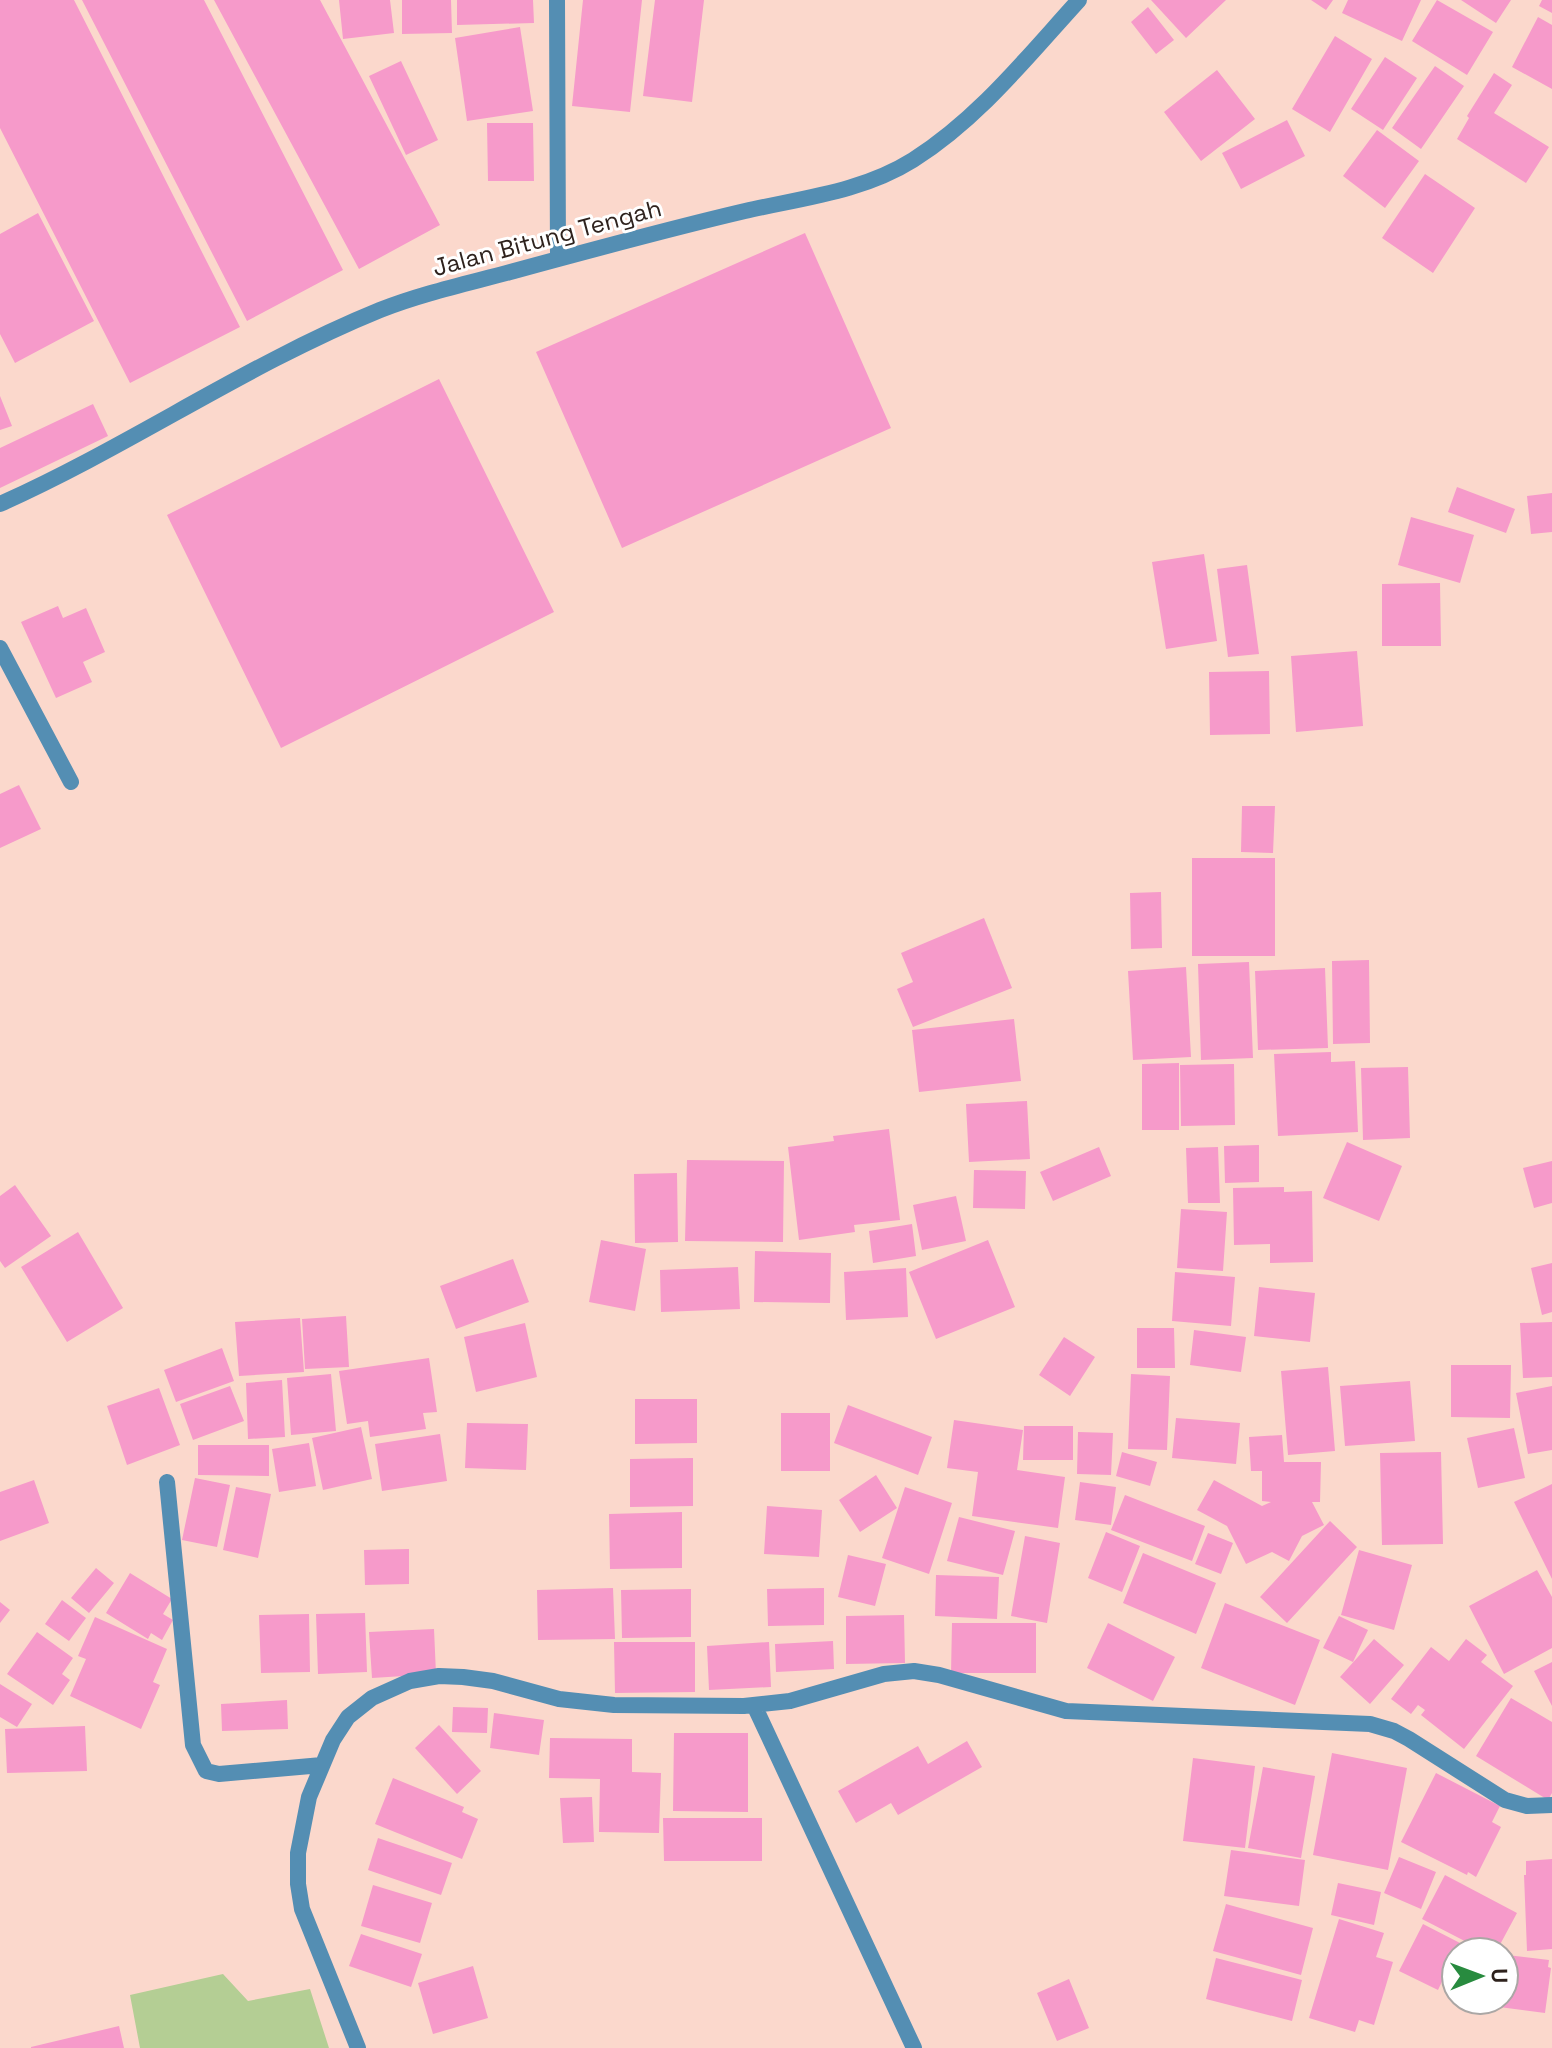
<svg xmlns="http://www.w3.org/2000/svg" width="1552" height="2048" viewBox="0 0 1552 2048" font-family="'Space Grotesk',sans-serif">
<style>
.green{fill:#b4ce94}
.building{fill:#f69aca}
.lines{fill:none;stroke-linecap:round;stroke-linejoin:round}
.street{stroke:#548eb3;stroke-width:16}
.labels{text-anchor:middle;stroke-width:6;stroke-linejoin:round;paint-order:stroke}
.street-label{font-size:24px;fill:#2e221d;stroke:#fff}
</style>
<rect width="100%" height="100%" fill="#fbd8cc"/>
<path class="green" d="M 223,1974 L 248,2001 L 310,1989 L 329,2048 L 140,2048 L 130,1995 Z"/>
<path class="building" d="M 0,0 L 74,0 L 240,327 L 130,383 L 0,128 Z
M 82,0 L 204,0 L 343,270 L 247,321 Z
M 214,0 L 320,0 L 440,225 L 359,269 Z
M 339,0 L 390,0 L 394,33 L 343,39 Z
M 402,0 L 451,0 L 452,33 L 402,34 Z
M 457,0 L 533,0 L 534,23 L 457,25 Z
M 583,0 L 642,0 L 630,112 L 572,106 Z
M 655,0 L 704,0 L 692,102 L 643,96 Z
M 1151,0 L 1226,0 L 1186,38 Z
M 1311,0 L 1333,0 L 1326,10 Z
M 1348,0 L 1421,0 L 1402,41 L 1342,13 Z
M 1437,0 L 1493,32 L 1467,75 L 1412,41 Z
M 1461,0 L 1511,0 L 1496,23 Z
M 1542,0 L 1552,0 L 1552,13 L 1539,6 Z
M 1148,7 L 1174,40 L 1156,54 L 1131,22 Z
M 1538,17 L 1552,25 L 1552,89 L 1512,67 Z
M 520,27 L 533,111 L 467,121 L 455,38 Z
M 1335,36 L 1372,59 L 1330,132 L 1292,109 Z
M 1385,57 L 1417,78 L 1383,130 L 1351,109 Z
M 401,61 L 438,140 L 406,155 L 369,76 Z
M 1435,66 L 1464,86 L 1421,149 L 1392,128 Z
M 1217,70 L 1255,119 L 1201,161 L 1164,112 Z
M 1494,73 L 1512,85 L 1494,113 L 1549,147 L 1526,183 L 1457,139 L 1469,118 L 1467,116 Z
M 1287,120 L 1305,156 L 1241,189 L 1222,153 Z
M 487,123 L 533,123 L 534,181 L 488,181 Z
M 1377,130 L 1419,161 L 1385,208 L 1343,176 Z
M 1425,174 L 1475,208 L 1433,273 L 1382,238 Z
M 38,213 L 94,321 L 15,363 L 0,334 L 0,234 Z
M 805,233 L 891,428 L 622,548 L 536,352 Z
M 439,379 L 554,612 L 281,748 L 167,515 Z
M 0,396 L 12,426 L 0,430 Z
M 93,404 L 108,436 L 0,488 L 0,448 Z
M 1457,487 L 1515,509 L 1506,533 L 1448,512 Z
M 1552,493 L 1552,532 L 1531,534 L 1527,496 Z
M 1411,517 L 1474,535 L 1460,583 L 1398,565 Z
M 1204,554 L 1217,641 L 1166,649 L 1152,562 Z
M 1247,565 L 1259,654 L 1228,657 L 1217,569 Z
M 1440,583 L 1441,646 L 1382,646 L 1382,584 Z
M 58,606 L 63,618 L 86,608 L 105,652 L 83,662 L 92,682 L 56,698 L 21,622 Z
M 1357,651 L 1363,726 L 1296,732 L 1291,656 Z
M 1269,671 L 1270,734 L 1210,735 L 1209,672 Z
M 19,785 L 41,829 L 0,848 L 0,794 Z
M 1242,806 L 1275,806 L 1273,853 L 1241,852 Z
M 1192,858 L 1275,858 L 1275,956 L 1192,956 Z
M 1161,892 L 1162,948 L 1131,949 L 1130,893 Z
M 984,918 L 1012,988 L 913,1027 L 897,989 L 913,982 L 901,953 Z
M 1369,960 L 1370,1043 L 1333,1044 L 1332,961 Z
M 1249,962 L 1253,1058 L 1201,1060 L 1198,964 Z
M 1186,967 L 1191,1057 L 1133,1060 L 1128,971 Z
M 1325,968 L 1328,1048 L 1258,1050 L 1255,971 Z
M 1014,1019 L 1021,1081 L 919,1092 L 912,1030 Z
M 1331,1052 L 1331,1062 L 1355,1061 L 1358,1132 L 1278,1136 L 1274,1054 Z
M 1179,1063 L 1179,1130 L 1142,1130 L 1142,1064 Z
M 1234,1064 L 1235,1125 L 1181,1126 L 1180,1065 Z
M 1408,1067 L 1410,1138 L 1363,1140 L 1361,1068 Z
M 1027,1101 L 1030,1159 L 969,1162 L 966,1104 Z
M 889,1129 L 900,1220 L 854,1225 L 855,1232 L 799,1240 L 788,1147 L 834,1141 L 833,1136 Z
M 1347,1142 L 1402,1166 L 1379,1221 L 1323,1198 Z
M 1259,1145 L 1259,1182 L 1225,1183 L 1224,1146 Z
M 1099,1147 L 1111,1176 L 1053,1201 L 1040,1172 Z
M 1218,1147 L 1220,1203 L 1188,1203 L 1186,1148 Z
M 687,1160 L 784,1161 L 783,1242 L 685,1241 Z
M 1552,1161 L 1552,1203 L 1534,1208 L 1523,1168 Z
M 974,1170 L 1026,1171 L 1025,1209 L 973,1208 Z
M 677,1173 L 678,1242 L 635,1243 L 634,1174 Z
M 15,1185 L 51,1236 L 5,1268 L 0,1261 L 0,1196 Z
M 1284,1187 L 1284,1192 L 1312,1191 L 1313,1262 L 1270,1263 L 1270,1244 L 1234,1245 L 1233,1188 Z
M 956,1196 L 966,1241 L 922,1250 L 913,1205 Z
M 1181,1209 L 1227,1212 L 1223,1271 L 1177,1268 Z
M 912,1224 L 916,1256 L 873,1263 L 869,1231 Z
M 78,1232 L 123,1308 L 67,1342 L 21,1267 Z
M 601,1240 L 646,1249 L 635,1311 L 589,1302 Z
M 988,1240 L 1015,1307 L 936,1339 L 909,1272 Z
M 755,1251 L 831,1253 L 830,1303 L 754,1302 Z
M 513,1259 L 529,1302 L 456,1329 L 440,1286 Z
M 1552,1263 L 1552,1312 L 1542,1315 L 1531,1268 Z
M 738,1267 L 740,1309 L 661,1312 L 660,1270 Z
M 906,1268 L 908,1317 L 846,1320 L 844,1272 Z
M 1175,1272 L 1235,1277 L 1231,1326 L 1172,1321 Z
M 1259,1287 L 1315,1293 L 1310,1342 L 1254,1336 Z
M 346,1316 L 349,1367 L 305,1369 L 302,1319 Z
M 300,1318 L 304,1372 L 239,1376 L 235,1322 Z
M 1552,1322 L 1552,1377 L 1523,1378 L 1520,1323 Z
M 525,1323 L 537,1377 L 476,1392 L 464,1337 Z
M 1137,1328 L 1174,1328 L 1175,1368 L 1137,1368 Z
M 1194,1330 L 1246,1337 L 1241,1372 L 1190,1365 Z
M 1064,1337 L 1095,1357 L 1070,1396 L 1039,1375 Z
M 222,1348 L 234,1381 L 176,1402 L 164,1370 Z
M 429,1358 L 437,1412 L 423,1413 L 426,1429 L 370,1437 L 368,1421 L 347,1424 L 339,1371 Z
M 1451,1365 L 1511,1365 L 1510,1418 L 1451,1417 Z
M 1328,1367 L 1335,1451 L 1288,1455 L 1281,1371 Z
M 331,1374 L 336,1431 L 291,1435 L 287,1378 Z
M 1131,1374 L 1170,1376 L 1167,1450 L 1128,1449 Z
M 282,1380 L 285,1437 L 248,1439 L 246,1383 Z
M 1410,1381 L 1415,1441 L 1345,1446 L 1340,1386 Z
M 230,1386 L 244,1421 L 193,1440 L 180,1404 Z
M 1552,1386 L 1552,1450 L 1528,1454 L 1516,1393 Z
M 159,1388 L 180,1445 L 127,1465 L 107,1406 Z
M 635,1399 L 697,1399 L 697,1443 L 635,1444 Z
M 848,1405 L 932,1437 L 918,1475 L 834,1443 Z
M 781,1413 L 830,1413 L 830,1471 L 781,1471 Z
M 1176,1418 L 1240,1423 L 1236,1464 L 1172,1458 Z
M 954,1420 L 1023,1430 L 1017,1470 L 1065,1477 L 1058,1528 L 972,1516 L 978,1472 L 947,1468 Z
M 467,1423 L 528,1424 L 526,1470 L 465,1468 Z
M 1024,1426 L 1073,1426 L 1073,1460 L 1023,1460 Z
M 361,1427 L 372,1479 L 323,1490 L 312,1438 Z
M 1514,1428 L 1525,1478 L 1478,1488 L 1467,1438 Z
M 1078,1432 L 1113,1433 L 1111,1475 L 1077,1474 Z
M 440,1434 L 447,1481 L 382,1491 L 375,1444 Z
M 1282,1435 L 1284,1462 L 1321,1462 L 1320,1502 L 1312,1502 L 1324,1525 L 1302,1536 L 1289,1561 L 1272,1552 L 1246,1564 L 1227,1526 L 1197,1510 L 1214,1480 L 1262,1506 L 1271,1502 L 1262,1501 L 1262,1471 L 1251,1471 L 1249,1437 Z
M 309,1443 L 316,1486 L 279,1492 L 272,1449 Z
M 198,1445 L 269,1445 L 269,1476 L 198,1475 Z
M 1122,1452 L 1157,1462 L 1150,1486 L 1116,1476 Z
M 1441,1452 L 1443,1544 L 1382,1545 L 1380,1453 Z
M 693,1458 L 693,1506 L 630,1507 L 630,1459 Z
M 876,1475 L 897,1508 L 860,1532 L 839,1500 Z
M 195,1478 L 230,1485 L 217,1547 L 182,1540 Z
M 34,1480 L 49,1523 L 0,1541 L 0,1492 Z
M 1080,1482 L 1116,1487 L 1111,1525 L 1075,1520 Z
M 1552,1484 L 1552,1579 L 1514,1502 Z
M 236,1487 L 271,1494 L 258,1558 L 223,1550 Z
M 905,1487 L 952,1503 L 929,1574 L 882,1558 Z
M 1125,1495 L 1205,1526 L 1192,1561 L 1111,1530 Z
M 767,1506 L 822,1510 L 819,1557 L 764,1554 Z
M 682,1512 L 682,1568 L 610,1569 L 609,1514 Z
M 959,1517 L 1015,1531 L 1003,1575 L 947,1561 Z
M 1330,1521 L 1357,1547 L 1287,1623 L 1260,1597 Z
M 1106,1532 L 1140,1546 L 1122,1592 L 1088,1578 Z
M 1208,1533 L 1233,1543 L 1221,1574 L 1195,1564 Z
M 1025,1536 L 1060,1543 L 1047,1623 L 1011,1616 Z
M 409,1549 L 409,1584 L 365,1585 L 364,1550 Z
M 1359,1550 L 1412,1565 L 1394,1630 L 1341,1615 Z
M 1143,1553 L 1216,1583 L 1196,1634 L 1123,1603 Z
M 848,1555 L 886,1564 L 875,1606 L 838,1597 Z
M 96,1568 L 114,1583 L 89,1613 L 71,1598 Z
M 1537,1570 L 1552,1597 L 1552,1648 L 1504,1674 L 1469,1606 Z
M 130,1573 L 172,1599 L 163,1614 L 173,1620 L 162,1640 L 151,1633 L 148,1639 L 106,1613 Z
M 936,1575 L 999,1577 L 997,1619 L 935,1616 Z
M 613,1588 L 615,1639 L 538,1640 L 537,1590 Z
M 824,1588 L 824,1625 L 768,1626 L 767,1589 Z
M 691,1589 L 691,1637 L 622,1638 L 621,1590 Z
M 62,1600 L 86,1618 L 69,1641 L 45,1624 Z
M 0,1602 L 10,1610 L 0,1623 Z
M 1225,1603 L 1320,1640 L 1295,1705 L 1201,1668 Z
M 365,1613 L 367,1672 L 318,1674 L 316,1614 Z
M 309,1614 L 310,1672 L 261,1673 L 259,1615 Z
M 904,1615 L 905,1663 L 846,1664 L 846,1616 Z
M 1339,1616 L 1368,1630 L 1353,1662 L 1323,1648 Z
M 95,1617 L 167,1649 L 153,1682 L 160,1685 L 141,1729 L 70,1696 L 86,1659 L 78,1656 Z
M 952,1623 L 1036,1623 L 1036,1673 L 951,1673 Z
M 1108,1623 L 1175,1657 L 1153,1701 L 1087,1668 Z
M 434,1629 L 436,1674 L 372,1678 L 369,1632 Z
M 37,1632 L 73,1658 L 62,1674 L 70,1680 L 53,1705 L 7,1674 Z
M 1374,1639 L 1404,1665 L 1370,1704 L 1340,1677 Z
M 1466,1639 L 1487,1655 L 1481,1662 L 1513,1686 L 1464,1749 L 1421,1715 L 1425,1710 L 1418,1705 L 1411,1714 L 1391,1699 L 1431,1647 L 1449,1661 Z
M 833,1641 L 834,1669 L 776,1672 L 775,1644 Z
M 614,1642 L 695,1642 L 695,1692 L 615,1693 Z
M 769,1642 L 771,1687 L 709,1690 L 707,1646 Z
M 1552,1662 L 1552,1706 L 1534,1671 Z
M 0,1684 L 32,1704 L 17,1727 L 0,1717 Z
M 1511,1698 L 1552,1722 L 1552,1793 L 1548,1800 L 1476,1756 Z
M 287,1700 L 288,1729 L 222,1731 L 221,1704 Z
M 453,1707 L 488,1708 L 487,1733 L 452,1732 Z
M 494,1713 L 544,1720 L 539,1755 L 490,1748 Z
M 439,1725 L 481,1771 L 457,1794 L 415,1748 Z
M 85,1726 L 87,1771 L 7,1773 L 5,1729 Z
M 674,1733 L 748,1733 L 748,1812 L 673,1811 Z
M 550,1738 L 632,1739 L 632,1772 L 661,1773 L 659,1833 L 599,1832 L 600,1779 L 549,1778 Z
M 967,1741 L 982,1767 L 898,1815 L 891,1803 L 856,1823 L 838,1791 L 918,1746 L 928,1764 Z
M 1332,1753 L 1407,1768 L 1388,1870 L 1313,1855 Z
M 1193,1758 L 1255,1766 L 1245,1848 L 1183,1841 Z
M 1263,1767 L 1315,1776 L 1301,1858 L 1248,1848 Z
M 1436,1773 L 1500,1806 L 1492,1822 L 1501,1827 L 1476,1877 L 1468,1872 L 1467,1875 L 1401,1842 Z
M 393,1778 L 464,1807 L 462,1812 L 478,1819 L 462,1859 L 375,1824 Z
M 592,1797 L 594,1842 L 563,1843 L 560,1798 Z
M 663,1818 L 762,1818 L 762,1861 L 664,1861 Z
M 378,1838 L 452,1863 L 441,1895 L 368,1870 Z
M 1231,1850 L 1305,1860 L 1299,1906 L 1224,1896 Z
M 1399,1857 L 1436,1872 L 1421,1909 L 1384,1893 Z
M 1552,1859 L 1552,1949 L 1527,1951 L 1524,1875 L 1526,1875 L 1526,1861 Z
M 1445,1875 L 1517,1913 L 1496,1952 L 1486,1952 L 1422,1919 Z
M 1338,1883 L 1381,1892 L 1374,1925 L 1331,1915 Z
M 373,1885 L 432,1903 L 420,1943 L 361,1926 Z
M 1226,1904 L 1313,1928 L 1301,1975 L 1213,1951 Z
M 1339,1919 L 1384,1933 L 1376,1957 L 1393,1962 L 1374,2025 L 1359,2020 L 1355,2032 L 1309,2018 Z
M 1423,1924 L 1460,1943 L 1438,1990 L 1399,1971 Z
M 361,1934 L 422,1954 L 411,1987 L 349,1966 Z
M 1507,1955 L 1549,1960 L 1548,1967 L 1551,1968 L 1545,2013 L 1461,2002 L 1504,2000 L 1504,1964 Z
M 1216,1958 L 1302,1980 L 1292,2021 L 1206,1999 Z
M 473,1966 L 488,2018 L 433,2034 L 418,1983 Z
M 1069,1979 L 1089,2028 L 1057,2041 L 1037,1993 Z
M 119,2026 L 124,2048 L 31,2048 L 31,2047 Z"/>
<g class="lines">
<path class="street" d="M 557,0 L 558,259
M 0,504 C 130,446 247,364 380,310 C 423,293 470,283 514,271 C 591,250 668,229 745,211 C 802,198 862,192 913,160 C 979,118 1027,57 1079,0
M 0,648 L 71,782
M 167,1482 L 193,1745 L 206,1771 L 219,1774 L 322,1765
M 754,1705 L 914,2048
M 358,2048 L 302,1909 L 298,1884 L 298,1853 L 309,1797 L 333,1740 L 348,1717 L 372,1698 L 410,1681 L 439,1676 L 463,1677 L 493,1681 L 559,1699 L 614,1705 L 744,1706 L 790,1701 L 884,1674 L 914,1671 L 939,1675 L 1066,1711 L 1370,1724 L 1394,1731 L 1409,1739 L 1505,1800 L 1527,1806 L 1552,1805"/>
</g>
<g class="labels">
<g class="street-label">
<text transform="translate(547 238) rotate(-15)" y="8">Jalan Bitung Tengah</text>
</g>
</g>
<g transform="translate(1480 1976) rotate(89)"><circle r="38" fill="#ffffff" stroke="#aba7a5" stroke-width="2"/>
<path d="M0-6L14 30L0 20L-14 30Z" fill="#288b3f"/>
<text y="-12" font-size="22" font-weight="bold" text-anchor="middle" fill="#2e221d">U</text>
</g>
</svg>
